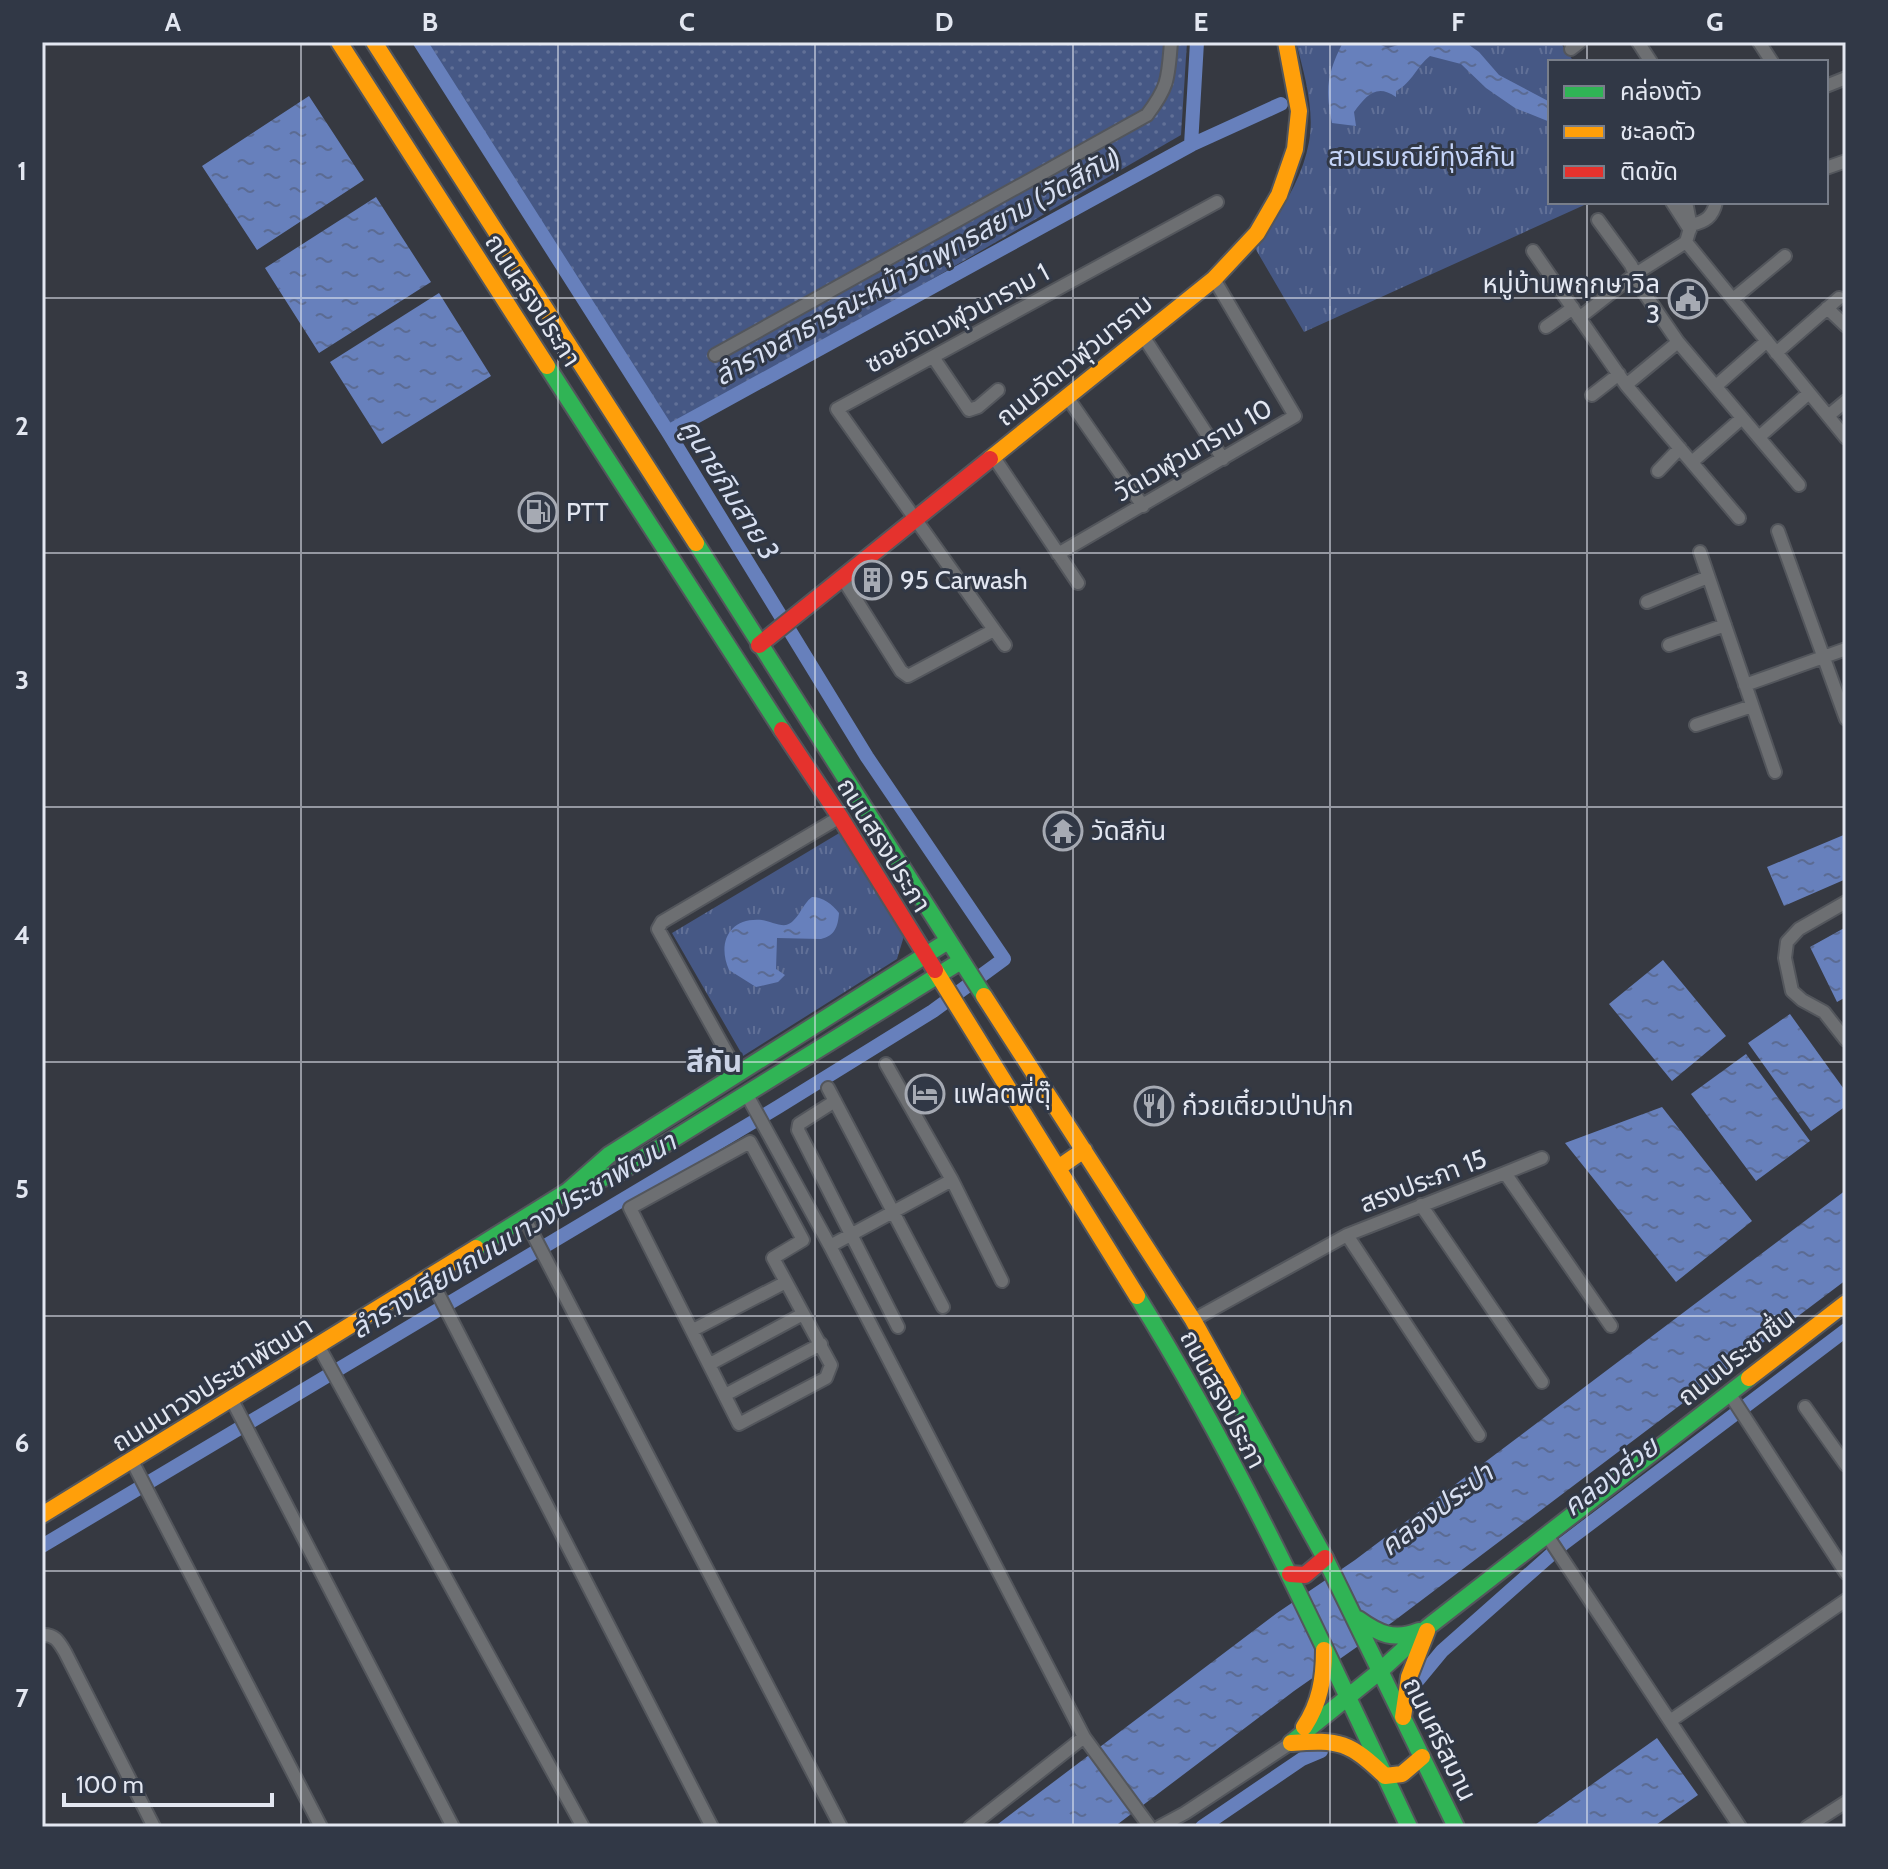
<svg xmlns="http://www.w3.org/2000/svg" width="1888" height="1869" viewBox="0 0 1888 1869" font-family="Cabin,'Noto Sans Thai',sans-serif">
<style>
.grass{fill:url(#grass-dots)}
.park{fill:url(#park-tufts)}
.water{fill:url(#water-ripples)}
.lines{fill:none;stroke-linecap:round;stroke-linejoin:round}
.canal{stroke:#6780bc;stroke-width:14}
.street-casing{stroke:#53565c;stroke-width:16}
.fast-casing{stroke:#53565c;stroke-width:20}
.slow-casing{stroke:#53565c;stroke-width:20}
.jam-casing{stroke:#53565c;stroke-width:20}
.street{stroke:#6d6f72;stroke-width:12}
.fast{stroke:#30b455;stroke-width:16}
.slow{stroke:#ff9f0a;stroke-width:16}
.jam{stroke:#e5322d;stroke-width:16}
.grid{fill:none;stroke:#e3e7f1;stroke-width:2;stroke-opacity:0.55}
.labels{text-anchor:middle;stroke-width:6;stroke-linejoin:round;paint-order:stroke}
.park-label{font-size:26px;fill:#c3d3f7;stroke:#313846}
.poi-label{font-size:26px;fill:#e3e7f1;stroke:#313846;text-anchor:start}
.street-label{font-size:26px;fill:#e3e7f1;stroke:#313846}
.water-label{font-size:28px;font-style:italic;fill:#d7dff1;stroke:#313846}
.quarter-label{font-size:30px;font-weight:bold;fill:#cbd3e6;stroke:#313846}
.neatline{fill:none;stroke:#e3e7f1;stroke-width:3}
.grid-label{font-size:26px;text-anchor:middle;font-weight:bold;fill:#e3e7f1}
</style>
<defs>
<pattern id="grass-dots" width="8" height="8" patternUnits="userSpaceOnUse" patternTransform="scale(2)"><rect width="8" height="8" fill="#465885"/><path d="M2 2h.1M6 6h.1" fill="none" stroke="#617097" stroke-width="1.8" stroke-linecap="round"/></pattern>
<pattern id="park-tufts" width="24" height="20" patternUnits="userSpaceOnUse" patternTransform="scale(2)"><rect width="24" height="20" fill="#465885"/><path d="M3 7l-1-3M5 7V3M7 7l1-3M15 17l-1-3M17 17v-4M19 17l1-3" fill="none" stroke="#617097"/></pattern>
<pattern id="water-ripples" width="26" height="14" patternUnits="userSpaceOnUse" patternTransform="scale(2)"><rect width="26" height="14" fill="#6780bc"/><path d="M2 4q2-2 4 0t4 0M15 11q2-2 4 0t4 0" fill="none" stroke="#5b6b93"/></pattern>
</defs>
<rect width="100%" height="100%" fill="#363941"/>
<path class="grass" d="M 420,42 L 1187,42 L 1181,135 L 668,432 Z"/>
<path class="park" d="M 1296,42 L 1560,42 L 1574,62 L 1550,62 L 1550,202 L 1591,202 L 1304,332 L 1255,248 C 1278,216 1302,181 1309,142 C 1315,110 1304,73 1296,42 Z
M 841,832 L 904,936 L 897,959 L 743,1056 L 672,933 Z"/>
<path class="water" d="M 1343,42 L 1374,42 L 1388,48 L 1408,42 L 1465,42 L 1479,52 L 1499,75 L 1550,102 L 1550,122 L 1515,108 L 1486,88 L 1461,64 L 1430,56 C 1417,66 1412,83 1396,91 L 1396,97 C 1376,83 1366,96 1354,112 L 1356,126 L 1332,123 C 1325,88 1327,74 1343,42 Z
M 309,96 L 364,180 L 257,250 L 202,166 Z
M 376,197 L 431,282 L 319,353 L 265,268 Z
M 439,293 L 491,376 L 382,444 L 330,362 Z
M 1846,834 L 1846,879 L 1784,906 L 1767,867 Z
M 812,897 C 823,897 832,904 839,913 C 838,926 835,936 821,939 L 777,938 L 776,969 L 785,975 L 778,982 L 756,987 L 729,970 C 717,943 729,917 762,920 C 769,921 779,926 786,925 C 798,922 802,904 812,897 Z
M 1846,927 L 1846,997 L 1837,1002 L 1810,947 Z
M 1663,960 L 1726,1036 L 1672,1081 L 1609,1004 Z
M 1790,1014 L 1846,1092 L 1846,1106 L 1811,1131 L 1748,1043 Z
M 1746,1054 L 1810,1141 L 1756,1181 L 1691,1094 Z
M 1662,1107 L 1752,1221 L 1676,1282 L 1565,1143 Z
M 1846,1190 L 1846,1280 L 1394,1621 L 1294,1691 L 1114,1827 L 994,1827 L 1277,1613 L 1355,1560 Z
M 1657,1738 L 1698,1795 L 1653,1827 L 1532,1827 Z"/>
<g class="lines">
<path class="canal" d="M 1191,145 L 1281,104
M 668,432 L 1191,145 L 1197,42
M 42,1546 L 778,1107 L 933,1011 L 1004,959 L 867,757 L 668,432 L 420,42
M 1418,1680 L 1442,1651 L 1563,1544 L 1846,1330
M 1202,1827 L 1302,1759 L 1321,1751"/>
<defs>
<path id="street" d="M 1638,42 L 1651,62
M 1759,42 L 1772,62
M 1571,49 L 1580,42
M 1826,86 L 1846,78
M 1826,168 L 1846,161
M 1672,202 L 1690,230
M 1686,202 L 1690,222
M 1716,202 C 1713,217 1705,222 1691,225 L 1686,242 L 1846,438
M 1598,220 L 1631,265 L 1641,288 L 1678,342 L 1799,485
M 1533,251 L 1626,385 L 1739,518
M 1733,299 L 1785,256
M 1827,308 L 1846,326
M 1579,318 L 1634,275 L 1686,242
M 1546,327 L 1573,308
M 1143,336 L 1223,459
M 1776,353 L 1839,298
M 715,355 L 1147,115 C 1169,86 1168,78 1171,42
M 933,357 L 969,410 L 978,407 L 998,390
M 1626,385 L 1678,342
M 1716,386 L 1767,341
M 1592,395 L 1619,374
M 1067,397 L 1143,506
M 1828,416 L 1846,401
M 1759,437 L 1809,393
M 993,456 L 1078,583
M 1692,462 L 1742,418
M 1658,471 L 1680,448
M 1778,531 L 1846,719
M 1700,552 L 1775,772
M 1058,554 L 1295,416 L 1214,279
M 843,579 L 901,671 L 908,676 L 994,630
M 1647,602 L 1708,577
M 1005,645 L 837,409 L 1217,202
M 1669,645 L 1725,625
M 1745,685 L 1846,649
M 1696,725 L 1752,706
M 1846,902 L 1799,929 L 1787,942 L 1785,958 L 1792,991 L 1802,1000 L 1824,1012 L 1846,1040
M 738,1073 L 658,929 L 662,922 L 840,817
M 828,1088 L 943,1307
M 747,1095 L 830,1246 L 1084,1737 L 1150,1827
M 835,1101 L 799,1124 L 798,1130 L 898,1327
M 750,1142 L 803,1240 L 773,1258 L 831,1365 L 826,1378 L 739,1424 L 630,1208 Z
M 1505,1173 L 1542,1158
M 952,1180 L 1002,1281
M 1421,1205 L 1542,1382
M 525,1219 L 841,1827
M 1347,1235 L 1479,1435
M 830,1246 L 952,1180 L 886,1064
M 430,1278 L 712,1827
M 1193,1320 L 1347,1235 L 1505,1173 L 1611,1326
M 693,1330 L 786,1282
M 319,1347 L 583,1827
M 710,1364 L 803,1314
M 1729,1393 L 1846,1573
M 725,1395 L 821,1344
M 232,1400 L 453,1827
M 1805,1407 L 1846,1465
M 132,1461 L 321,1827
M 1546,1534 L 1740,1827
M 42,1635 C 55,1634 59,1642 65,1652 L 154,1827
M 1670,1721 L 1846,1600
M 970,1827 L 1084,1737
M 1159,1827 L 1185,1813 L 1291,1743
M 1807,1827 L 1846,1802"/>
<path id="fast" d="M 547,366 L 782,730
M 696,543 L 984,996
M 577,1188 L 620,1172 L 961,961
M 476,1248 L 568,1191 L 609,1155 L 948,941
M 1137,1296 C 1242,1465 1324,1647 1409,1827
M 1233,1392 L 1325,1558 L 1456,1827
M 1358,1619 C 1379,1634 1394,1641 1419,1631
M 1291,1743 L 1380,1671 L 1428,1627 L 1749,1378"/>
<path id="slow" d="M 339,42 L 547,366
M 374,42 L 696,543
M 990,459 L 1214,279 L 1257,233 L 1279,195 L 1295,149 L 1299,111 L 1286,42
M 935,970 L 1137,1296
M 984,996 L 1193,1320 L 1233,1392
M 1058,1168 L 1084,1150
M 1749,1378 L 1846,1303
M 42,1515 L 476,1248
M 1403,1717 L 1409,1677 L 1427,1631
M 1304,1727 C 1320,1703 1324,1678 1324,1650
M 1291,1743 C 1340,1739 1349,1742 1385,1776 L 1402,1774 L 1422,1757"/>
<path id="jam" d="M 759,645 L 990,459
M 782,730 L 840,817 L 935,970
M 1290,1574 L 1305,1575 L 1325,1558"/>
</defs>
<use href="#street" class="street-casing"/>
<use href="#fast" class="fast-casing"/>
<use href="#slow" class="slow-casing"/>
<use href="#jam" class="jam-casing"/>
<use href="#street" class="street"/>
<use href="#fast" class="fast"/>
<use href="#slow" class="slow"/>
<use href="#jam" class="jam"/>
</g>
<path class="grid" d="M 301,42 L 301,1827M 558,42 L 558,1827M 815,42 L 815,1827M 1073,42 L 1073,1827M 1330,42 L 1330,1827M 1587,42 L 1587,62M 1587,202 L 1587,1827M 42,298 L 1846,298M 42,553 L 1846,553M 42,807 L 1846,807M 42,1062 L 1846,1062M 42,1316 L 1846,1316M 42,1571 L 1846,1571"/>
<defs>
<symbol id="civic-ring" viewBox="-11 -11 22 22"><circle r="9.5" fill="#313846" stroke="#a6aab3" stroke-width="1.5"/><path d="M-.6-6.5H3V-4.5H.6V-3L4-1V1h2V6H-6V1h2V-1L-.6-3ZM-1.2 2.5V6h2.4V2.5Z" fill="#a6aab3"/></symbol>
<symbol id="fuel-ring" viewBox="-11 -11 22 22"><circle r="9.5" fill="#313846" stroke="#a6aab3" stroke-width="1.5"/><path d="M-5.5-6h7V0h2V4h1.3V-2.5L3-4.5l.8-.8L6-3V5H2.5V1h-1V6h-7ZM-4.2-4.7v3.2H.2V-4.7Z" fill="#a6aab3"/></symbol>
<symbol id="building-ring" viewBox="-11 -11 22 22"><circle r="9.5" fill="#313846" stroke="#a6aab3" stroke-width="1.5"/><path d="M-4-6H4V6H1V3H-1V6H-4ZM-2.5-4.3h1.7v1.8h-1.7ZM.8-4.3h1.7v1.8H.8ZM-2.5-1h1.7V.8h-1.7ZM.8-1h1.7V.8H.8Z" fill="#a6aab3"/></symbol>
<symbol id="temple-ring" viewBox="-11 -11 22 22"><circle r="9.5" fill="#313846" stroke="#a6aab3" stroke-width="1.5"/><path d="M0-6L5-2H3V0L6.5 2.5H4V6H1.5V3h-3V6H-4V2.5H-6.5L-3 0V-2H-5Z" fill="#a6aab3"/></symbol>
<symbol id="hotel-ring" viewBox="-11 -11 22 22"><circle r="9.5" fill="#313846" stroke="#a6aab3" stroke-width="1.5"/><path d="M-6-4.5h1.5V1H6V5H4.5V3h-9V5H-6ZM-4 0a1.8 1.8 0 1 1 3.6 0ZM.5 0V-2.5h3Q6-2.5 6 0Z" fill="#a6aab3"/></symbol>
<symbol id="restaurant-ring" viewBox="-11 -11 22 22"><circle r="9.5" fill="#313846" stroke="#a6aab3" stroke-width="1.5"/><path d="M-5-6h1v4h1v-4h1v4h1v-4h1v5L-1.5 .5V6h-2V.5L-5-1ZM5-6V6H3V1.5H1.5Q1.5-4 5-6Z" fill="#a6aab3"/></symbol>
</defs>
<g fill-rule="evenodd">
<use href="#civic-ring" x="1666" y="277" width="44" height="44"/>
<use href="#fuel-ring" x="516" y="490" width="44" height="44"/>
<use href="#building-ring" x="850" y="558" width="44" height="44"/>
<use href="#temple-ring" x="1041" y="809" width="44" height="44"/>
<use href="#hotel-ring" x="903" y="1072" width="44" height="44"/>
<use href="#restaurant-ring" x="1132" y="1084" width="44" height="44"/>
</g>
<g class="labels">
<g class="park-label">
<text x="1422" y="166">สวนรมณีย์ทุ่งสีกัน</text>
</g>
<g class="poi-label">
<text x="1660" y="293" text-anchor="end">หมู่บ้านพฤกษาวิล<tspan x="1660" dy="30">3</tspan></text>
<text x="566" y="521">PTT</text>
<text x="900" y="589">95 Carwash</text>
<text x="1091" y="840">วัดสีกัน</text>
<text x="953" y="1103">แฟลตพี่ตุ๊</text>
<text x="1182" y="1115">ก๋วยเตี๋ยวเป่าปาก</text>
</g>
<g class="street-label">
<text transform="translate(533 300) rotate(57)" y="9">ถนนสรงประภา</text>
<text transform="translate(957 318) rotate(-28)" y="9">ซอยวัดเวฬุวนาราม 1</text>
<text transform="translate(1074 360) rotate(-39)" y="9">ถนนวัดเวฬุวนาราม</text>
<text transform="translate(1193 450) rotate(-30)" y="9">วัดเวฬุวนาราม 10</text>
<text transform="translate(884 845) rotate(58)" y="9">ถนนสรงประภา</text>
<text transform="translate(1423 1181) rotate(-21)" y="9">สรงประภา 15</text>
<text transform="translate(1736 1357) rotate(-38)" y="9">ถนนประชาชื่น</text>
<text transform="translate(212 1384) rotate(-32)" y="9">ถนนนาวงประชาพัฒนา</text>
<text transform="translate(1223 1399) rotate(62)" y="9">ถนนสรงประภา</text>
<text transform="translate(1440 1739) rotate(64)" y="9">ถนนศรีสมาน</text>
</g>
<g class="water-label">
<text transform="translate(917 266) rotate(-29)" y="10">ลำรางสาธารณะหน้าวัดพุทธสยาม (วัดสีกัน)</text>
<text transform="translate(730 489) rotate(58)" y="10">คูนายกิมสาย 3</text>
<text transform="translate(513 1235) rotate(-31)" y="10">ลำรางเลียบถนนนาวงประชาพัฒนา</text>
<text transform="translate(1610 1476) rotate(-37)" y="10">คลองส่วย</text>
<text transform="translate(1436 1509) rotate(-37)" y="10">คลองประปา</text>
</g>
<g class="quarter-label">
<text x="714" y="1072">สีกัน</text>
</g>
</g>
<rect width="1888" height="1869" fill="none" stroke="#313846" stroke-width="88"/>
<rect x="1548" y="60" width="280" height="144" fill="#313846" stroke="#787e8a" stroke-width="2"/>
<rect x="1564" y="86" width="40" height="12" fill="#30b455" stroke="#787e8a" stroke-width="2"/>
<text x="1620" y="100" font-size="24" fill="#e3e7f1">คล่องตัว</text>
<rect x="1564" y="126" width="40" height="12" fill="#ff9f0a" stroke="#787e8a" stroke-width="2"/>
<text x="1620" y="140" font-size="24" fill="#e3e7f1">ชะลอตัว</text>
<rect x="1564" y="166" width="40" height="12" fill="#e5322d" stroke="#787e8a" stroke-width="2"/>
<text x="1620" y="180" font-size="24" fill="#e3e7f1">ติดขัด</text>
<path d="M64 1793v12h208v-12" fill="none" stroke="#e3e7f1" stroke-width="4"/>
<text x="76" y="1793" font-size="24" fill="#e3e7f1" stroke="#313846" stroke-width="6" paint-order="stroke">100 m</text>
<rect x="44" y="44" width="1800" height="1781" class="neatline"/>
<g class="grid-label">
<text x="173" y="31">A</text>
<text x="430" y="31">B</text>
<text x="687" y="31">C</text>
<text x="944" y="31">D</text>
<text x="1201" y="31">E</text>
<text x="1458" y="31">F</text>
<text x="1715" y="31">G</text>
<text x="22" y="180">1</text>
<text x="22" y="435">2</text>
<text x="22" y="689">3</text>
<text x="22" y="944">4</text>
<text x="22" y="1198">5</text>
<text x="22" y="1452">6</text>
<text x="22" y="1707">7</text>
</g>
</svg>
